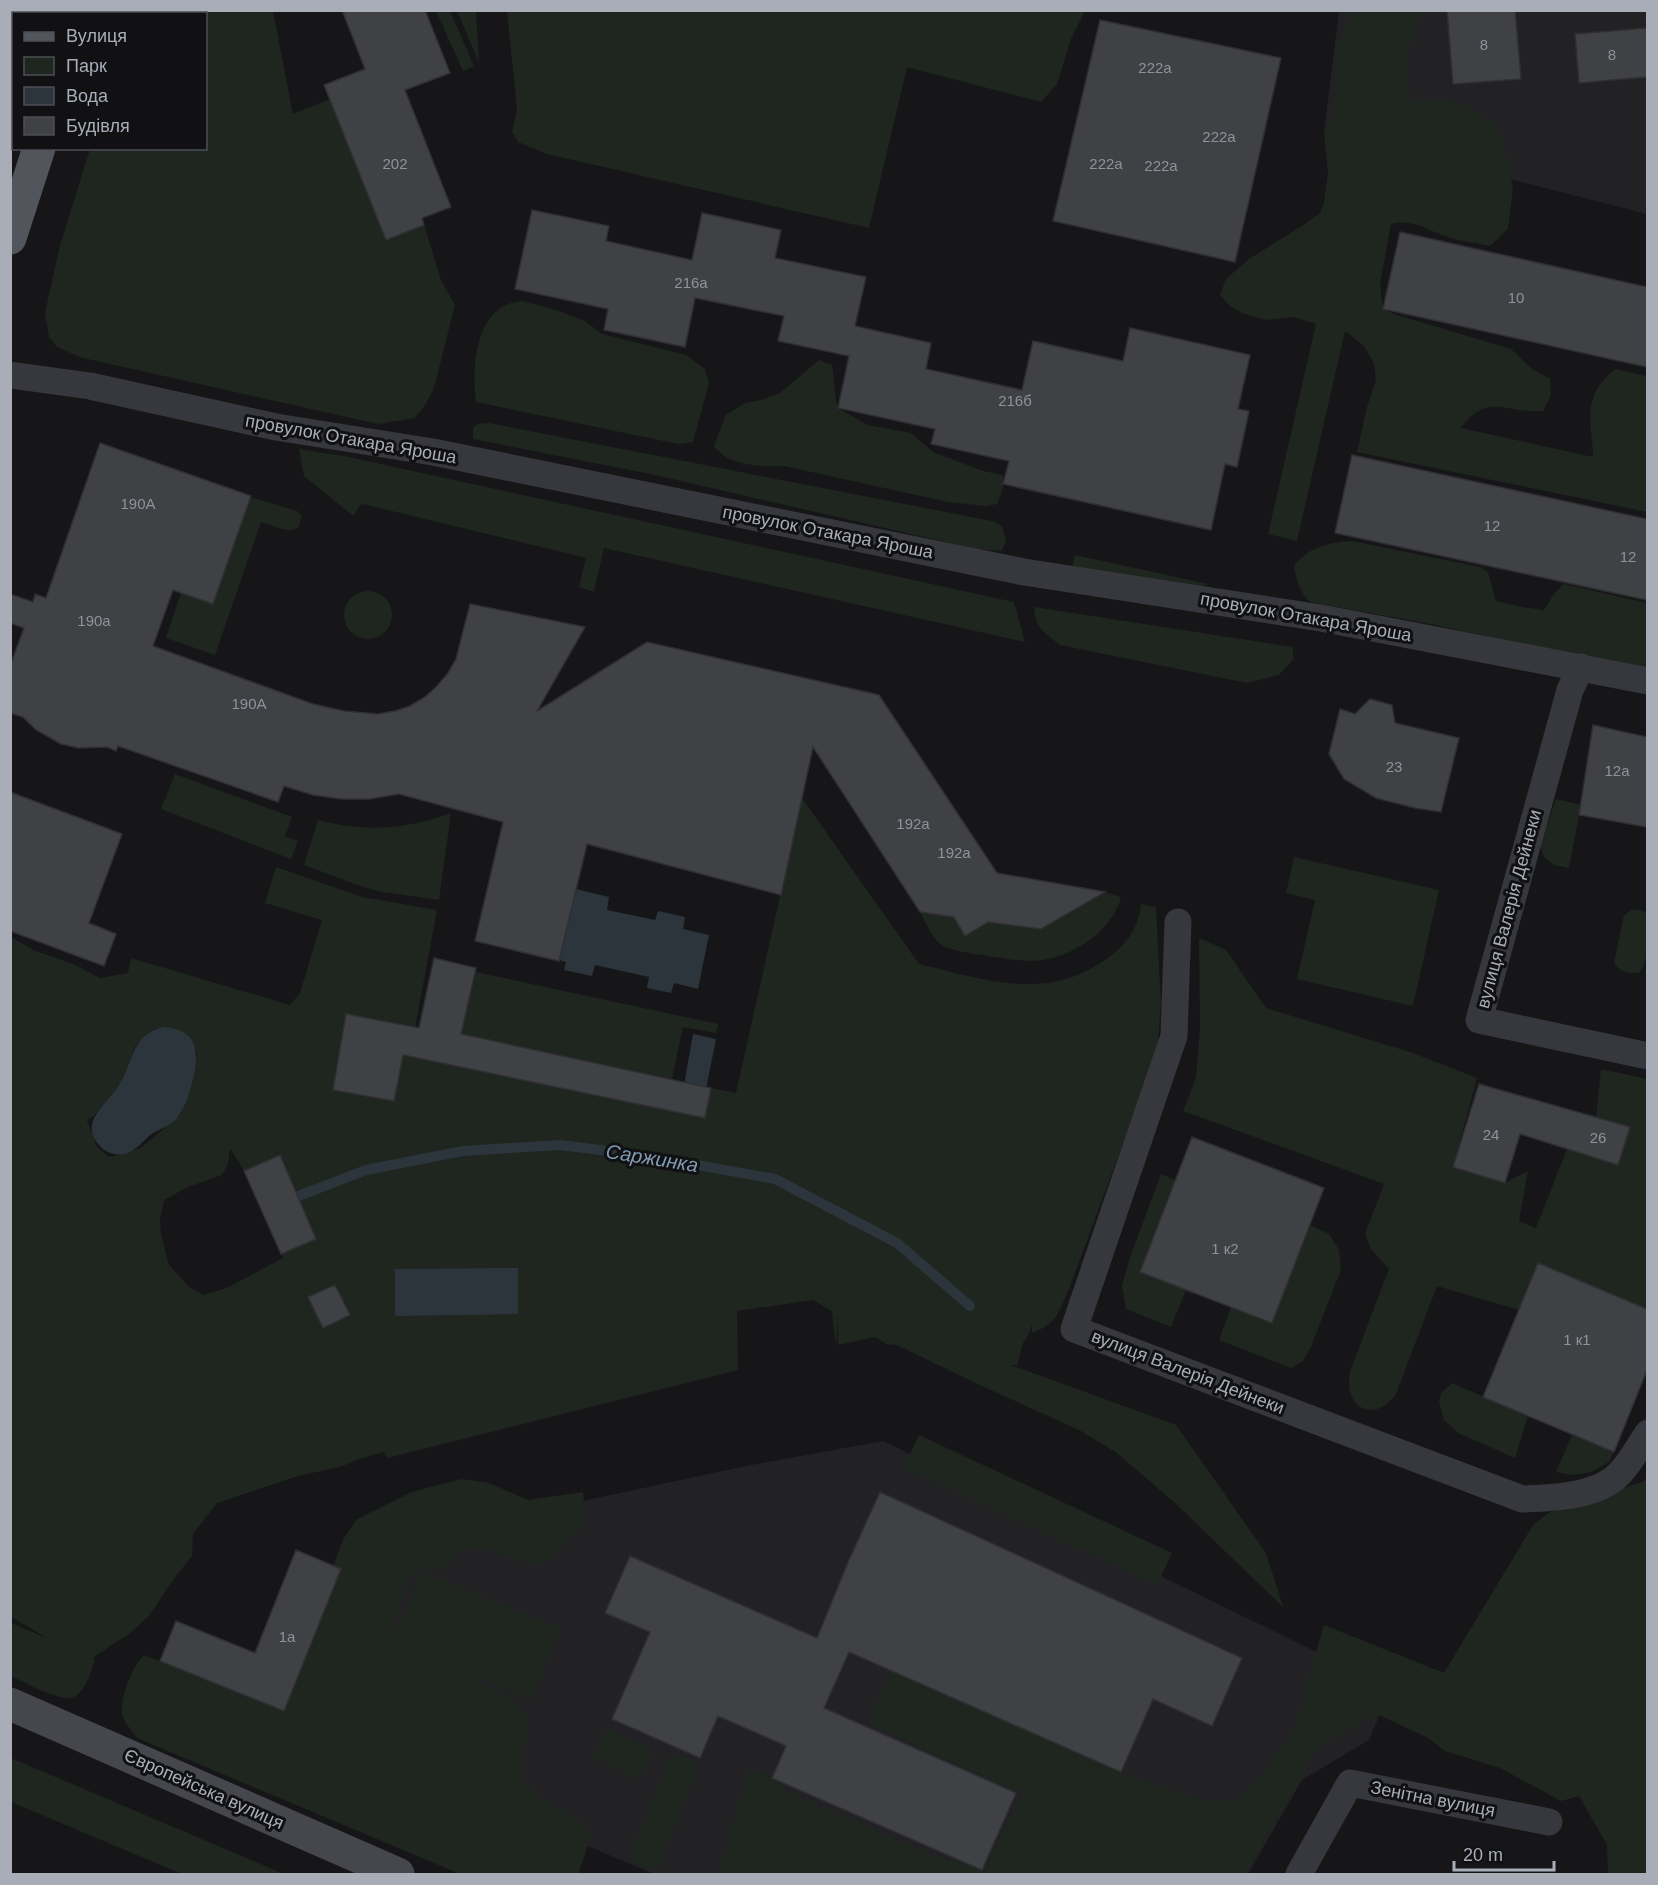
<svg xmlns="http://www.w3.org/2000/svg" width="1658" height="1885" viewBox="0 0 1658 1885" font-family="Helvetica,sans-serif">
<style>
.built{fill:#222225}
.green{fill:#1e261f;fill-rule:evenodd}
.water{fill:#2c353c}
.lines{fill:none;stroke-linecap:round;stroke-linejoin:round}
.stream{stroke:#2c353c;stroke-width:10}
.building{fill:#404145;stroke:#303034;stroke-width:1.5}
.minor{stroke:#37383d;stroke-width:27}
.secondary{stroke:#45474d;stroke-width:33}
.primary{stroke:#53555c;stroke-width:33}
.labels{text-anchor:middle;stroke-width:6;stroke-linejoin:round;paint-order:stroke}
.number-label{font-size:15px;fill:#8e929b}
.street-label{font-size:18px;fill:#a8adb8;stroke:#111113}
.water-label{font-size:20px;font-style:italic;fill:#7f9bb3;stroke:#111113}
</style>
<rect width="100%" height="100%" fill="#161618"/>
<path class="built" d="M 1339,11 L 1647,11 L 1647,214 L 1324,132 Z
M 883,1441 L 1391,1688 L 1369,1740 L 1302,1780 L 1248,1874 L 654,1874 L 333,1739 L 401,1540 L 746,1466 Z"/>
<path class="green" d="M 132,10 L 273,11 L 293,114 L 330,99 L 386,240 L 424,225 L 441,280 L 455,305 L 434,388 L 425,405 L 415,418 L 378,424 L 79,357 L 56,346 L 49,337 L 45,313 L 59,249 L 90,149 L 206,148 L 206,14 L 131,13 Z
M 436,11 L 450,11 L 474,66 L 463,71 Z
M 457,11 L 476,11 L 479,63 Z
M 507,11 L 507,10 L 1085,11 L 1071,39 L 1057,84 L 1041,102 L 907,67 L 869,228 L 547,154 L 518,142 L 512,132 L 517,109 Z
M 1350,11 L 1423,11 C 1415,30 1399,70 1408,90 C 1410,94 1414,98 1416,102 L 1435,99 L 1464,105 L 1482,115 L 1500,131 L 1507,157 L 1513,189 L 1508,229 L 1490,246 C 1477,243 1463,242 1451,238 C 1429,232 1415,218 1391,224 L 1380,284 L 1383,309 L 1397,315 L 1511,349 L 1532,369 L 1550,379 L 1551,395 L 1543,411 C 1507,414 1488,391 1461,428 L 1593,457 C 1593,434 1584,407 1599,386 C 1603,380 1610,374 1615,369 L 1647,376 L 1647,512 L 1357,452 L 1367,407 L 1376,380 L 1374,364 L 1364,346 L 1345,331 L 1297,541 L 1268,534 L 1316,324 L 1294,317 L 1267,320 L 1244,314 L 1231,307 L 1220,295 L 1226,279 L 1249,259 L 1302,226 L 1320,213 L 1324,202 L 1328,172 L 1324,132 L 1333,113 L 1336,63 L 1342,32 L 1348,21 Z
M 522,301 L 553,309 L 585,321 L 602,334 L 686,355 L 705,369 L 709,383 L 693,442 L 678,444 L 476,402 C 472,373 474,322 504,306 C 509,303 516,302 522,301 Z
M 819,360 L 832,365 C 835,380 834,393 838,408 L 868,425 L 911,433 L 933,452 L 983,471 L 1003,475 L 1003,489 L 997,504 L 986,506 L 948,502 L 784,466 C 761,467 728,466 714,446 L 726,415 L 745,403 L 761,400 L 780,393 Z
M 489,423 L 992,521 L 1002,526 L 1006,539 L 1002,551 L 976,549 L 655,475 L 473,439 L 473,427 L 478,424 Z
M 299,449 L 344,456 L 1014,602 L 1025,642 L 604,548 L 594,592 L 579,587 L 586,558 L 363,504 L 361,504 L 353,516 L 304,476 Z
M 251,497 L 297,511 L 302,516 L 298,528 C 286,534 273,525 261,522 L 215,655 L 166,638 L 181,593 L 213,604 Z
M 1352,541 L 1480,567 L 1488,572 L 1496,601 L 1522,607 L 1544,610 L 1554,594 L 1564,584 L 1647,603 L 1647,670 L 1425,623 L 1310,602 C 1299,591 1297,581 1294,566 C 1308,547 1330,542 1352,541 Z
M 1075,555 L 1208,584 L 1186,592 L 1072,567 Z
M344 615a24 24 0 1 1 48 0a24 24 0 1 1-48 0Z
M 1034,607 L 1293,647 L 1293,660 L 1279,675 L 1247,683 L 1060,645 C 1045,633 1035,628 1034,607 Z
M 175,774 L 292,817 L 285,836 L 298,841 L 291,859 L 161,809 Z
M 802,798 L 919,964 C 986,980 1048,1003 1109,957 C 1127,944 1139,927 1141,904 L 1156,907 L 1161,1003 L 1157,1052 L 1069,1289 C 1058,1313 1058,1323 1032,1333 L 1032,1324 L 1030,1332 L 1023,1343 L 1017,1365 L 1011,1365 L 1176,1425 L 1266,1553 L 1283,1607 L 1176,1504 L 1117,1453 L 1081,1431 L 971,1381 L 897,1345 L 886,1344 L 875,1337 L 838,1345 L 838,1314 L 836,1346 L 832,1311 L 813,1300 L 737,1311 L 738,1370 L 387,1458 L 384,1452 L 362,1458 L 340,1467 L 298,1476 L 217,1503 L 193,1534 L 192,1556 L 173,1580 L 149,1616 L 129,1634 L 92,1658 L 95,1660 C 91,1671 86,1691 74,1697 C 61,1703 24,1682 11,1676 L 11,1623 L 47,1638 L 11,1617 L 11,937 L 33,950 L 73,964 L 100,978 L 128,973 L 131,958 L 290,1005 L 300,993 L 322,920 L 265,903 L 276,867 L 362,897 L 437,910 L 415,1028 L 346,1016 L 342,1041 L 412,1036 L 407,1056 L 705,1118 L 711,1088 L 736,1093 ZM 173,1028 L 190,1039 L 197,1052 L 192,1086 L 181,1114 L 142,1147 L 124,1154 L 109,1157 L 97,1147 L 87,1120 L 94,1116 L 121,1083 L 136,1045 L 155,1029 ZM 230,1148 L 244,1171 L 280,1155 L 316,1239 L 281,1254 L 283,1258 L 229,1287 L 204,1295 L 189,1287 L 169,1265 L 161,1235 L 160,1220 L 164,1200 L 188,1187 L 222,1175 L 228,1164 Z
M 1556,799 L 1581,805 L 1569,868 L 1554,865 L 1544,857 L 1540,845 Z
M 451,813 L 439,900 L 382,892 L 360,886 L 304,865 L 318,820 C 365,832 405,830 451,813 Z
M 1294,857 L 1439,890 L 1413,1006 L 1297,979 L 1315,900 L 1286,893 Z
M 1105,892 L 1121,897 C 1112,930 1076,955 1043,960 C 1024,963 1002,958 983,955 C 973,954 947,950 939,943 C 933,938 924,920 920,912 L 954,917 L 965,936 L 988,922 L 1034,928 L 1047,925 Z
M 1631,910 L 1640,910 L 1647,913 C 1648,933 1651,957 1639,973 C 1628,973 1620,973 1614,963 L 1624,915 Z
M 1199,938 L 1226,950 L 1266,1008 L 1413,1053 L 1477,1078 L 1453,1167 L 1505,1183 L 1528,1171 L 1519,1221 L 1536,1228 L 1567,1149 L 1584,1153 L 1596,1117 L 1601,1069 L 1647,1079 L 1647,1309 L 1538,1264 L 1519,1310 L 1437,1286 L 1396,1394 C 1377,1421 1348,1412 1349,1379 C 1349,1369 1356,1357 1359,1348 C 1369,1321 1379,1295 1389,1269 L 1371,1249 L 1365,1234 L 1384,1184 L 1183,1111 L 1196,1078 L 1200,1027 Z
M 476,972 L 718,1024 L 716,1033 L 683,1027 L 672,1079 L 426,1027 L 433,990 L 469,998 Z
M 1161,1174 L 1175,1180 L 1140,1272 L 1186,1290 L 1171,1327 L 1126,1309 L 1122,1286 L 1130,1257 Z
M 1310,1225 L 1329,1234 L 1339,1250 L 1341,1270 L 1310,1349 L 1302,1362 L 1291,1368 L 1219,1340 L 1231,1307 L 1272,1323 Z
M 1452,1383 L 1528,1416 L 1515,1458 L 1458,1433 L 1444,1420 L 1439,1402 L 1441,1393 Z
M 919,1435 L 1172,1553 L 1157,1585 L 904,1467 Z
M 1572,1435 L 1614,1452 L 1609,1462 L 1591,1472 L 1572,1475 L 1556,1472 Z
M 1647,1476 L 1648,1745 L 1646,1746 L 1648,1766 L 1647,1874 L 1608,1874 L 1607,1845 L 1579,1796 L 1561,1801 L 1500,1768 L 1445,1751 L 1428,1738 L 1377,1714 L 1339,1734 L 1312,1753 L 1305,1771 L 1245,1874 L 717,1874 L 750,1768 L 772,1778 L 778,1785 L 792,1794 L 929,1854 L 983,1870 L 1024,1794 L 878,1728 L 869,1720 L 889,1670 L 1121,1772 L 1205,1802 L 1240,1799 L 1267,1768 L 1291,1735 L 1301,1711 L 1308,1679 L 1324,1625 L 1444,1673 L 1533,1525 L 1547,1514 L 1567,1503 L 1591,1500 L 1644,1481 Z
M 461,1479 L 489,1483 L 528,1500 L 583,1492 L 586,1522 L 551,1560 L 534,1566 C 515,1558 483,1543 462,1552 C 457,1555 453,1561 448,1564 C 440,1570 431,1570 421,1571 L 560,1628 L 532,1699 L 468,1674 L 515,1702 L 529,1718 L 524,1748 L 523,1779 L 544,1801 L 585,1823 L 592,1834 L 578,1874 L 460,1874 L 137,1738 C 132,1731 123,1721 122,1713 C 121,1696 132,1666 144,1655 L 258,1700 L 287,1702 L 336,1558 L 344,1538 L 357,1519 L 412,1492 ZM 421,1571 L 421,1572 L 395,1635 L 394,1621 L 411,1572 Z
M 607,1728 L 654,1750 L 640,1779 L 593,1757 Z
M 671,1752 L 699,1763 L 656,1871 L 628,1860 Z
M 11,1758 L 284,1874 L 182,1874 L 11,1802 Z"/>
<path class="water" d="M 576,889 L 609,897 L 607,910 L 655,920 L 658,911 L 685,917 L 683,929 L 709,935 L 698,989 L 674,983 L 671,993 L 647,988 L 649,977 L 595,965 L 592,976 L 564,970 L 566,962 L 559,960 Z
M 164,1027 C 199,1030 199,1053 193,1080 C 190,1093 185,1108 177,1118 C 171,1126 159,1129 150,1135 C 142,1142 136,1151 125,1154 C 116,1156 106,1153 100,1146 C 77,1123 108,1103 119,1085 C 134,1061 131,1034 164,1027 Z
M 693,1034 L 716,1039 L 706,1089 L 684,1085 Z
M 518,1268 L 518,1314 L 395,1316 L 395,1269 Z"/>
<g class="lines">
<path class="stream" d="M 301,1195 L 366,1170 L 463,1151 L 560,1145 L 641,1155 L 775,1179 L 897,1243 L 970,1306"/>
</g>
<path class="building" d="M 342,10 L 425,10 L 450,73 L 405,90 L 451,207 L 422,218 L 424,225 L 386,240 L 324,85 L 365,69 Z
M 1447,10 L 1515,10 L 1521,79 L 1453,84 Z
M 1100,20 L 1281,58 L 1235,262 L 1053,221 Z
M 1647,28 L 1647,77 L 1579,83 L 1575,34 Z
M 532,210 L 609,226 L 606,241 L 692,260 L 702,213 L 781,230 L 775,258 L 866,277 L 855,326 L 931,343 L 926,369 L 1022,390 L 1033,341 L 1123,361 L 1130,328 L 1250,355 L 1238,409 L 1249,411 L 1237,467 L 1225,464 L 1211,530 L 1003,484 L 1009,461 L 931,444 L 935,429 L 838,408 L 849,356 L 778,341 L 784,316 L 695,298 L 685,347 L 604,330 L 608,309 L 515,289 Z
M 1400,232 L 1647,287 L 1647,367 L 1383,309 Z
M 100,443 L 251,496 L 213,604 L 173,590 L 153,646 L 313,704 L 344,711 L 378,714 L 395,711 L 410,706 L 425,697 L 437,686 L 448,673 L 456,659 L 470,604 L 585,627 L 537,711 L 647,642 L 879,695 L 997,873 L 1105,892 L 1041,929 L 988,922 L 965,936 L 954,917 L 920,912 L 813,747 L 781,895 L 587,844 L 559,961 L 475,941 L 503,822 L 399,794 L 370,799 L 341,799 L 313,795 L 284,786 L 278,802 L 118,746 L 116,751 L 107,747 L 79,748 L 61,744 L 36,730 L 23,717 L 10,713 L 10,666 L 24,628 L 10,623 L 10,594 L 33,602 L 35,594 L 46,598 Z
M 1352,455 L 1647,519 L 1647,600 L 1335,533 Z
M 1370,699 L 1392,705 L 1395,723 L 1459,738 L 1441,812 L 1415,808 L 1376,798 L 1344,779 L 1329,754 L 1340,709 L 1355,714 Z
M 1593,725 L 1647,737 L 1647,827 L 1579,815 Z
M 10,792 L 122,834 L 89,923 L 116,934 L 104,966 L 10,931 Z
M 434,958 L 476,968 L 461,1034 L 711,1088 L 705,1118 L 403,1055 L 394,1101 L 333,1090 L 346,1014 L 419,1028 Z
M 1479,1084 L 1630,1127 L 1618,1165 L 1520,1134 L 1505,1183 L 1453,1167 Z
M 1192,1137 L 1324,1188 L 1272,1323 L 1140,1272 Z
M 280,1155 L 316,1239 L 281,1254 L 244,1171 Z
M 1538,1263 L 1647,1309 L 1647,1370 L 1614,1452 L 1483,1397 Z
M 335,1285 L 350,1315 L 323,1328 L 308,1297 Z
M 880,1492 L 1242,1658 L 1212,1726 L 1153,1699 L 1121,1772 L 849,1652 L 824,1708 L 1016,1793 L 982,1870 L 772,1778 L 786,1746 L 718,1716 L 700,1758 L 612,1719 L 650,1632 L 605,1613 L 630,1556 L 817,1638 L 849,1560 Z
M 296,1550 L 341,1569 L 284,1711 L 160,1661 L 176,1621 L 255,1653 Z"/>
<g class="lines">
<path class="minor" d="M 10,375 L 90,386 L 276,427 L 433,452 L 1024,572 L 1321,618 L 1648,681
M 1581,667 L 1570,690 L 1479,1020 L 1648,1056
M 1178,922 L 1174,1036 L 1074,1329 L 1522,1499 C 1552,1498 1599,1497 1621,1472 C 1631,1461 1639,1446 1648,1433
M 1299,1874 L 1350,1783 L 1549,1822"/>
<path class="secondary" d="M 10,1704 L 398,1874"/>
<path class="primary" d="M 83,14 L 84,10
M 10,238 L 39,148"/>
</g>
<g class="labels">
<g class="number-label">
<text x="1484" y="50">8</text>
<text x="1612" y="60">8</text>
<text x="1155" y="73">222а</text>
<text x="1219" y="142">222а</text>
<text x="395" y="169">202</text>
<text x="1106" y="169">222а</text>
<text x="1161" y="171">222а</text>
<text x="691" y="288">216а</text>
<text x="1516" y="303">10</text>
<text x="1015" y="406">216б</text>
<text x="138" y="509">190А</text>
<text x="1492" y="531">12</text>
<text x="1628" y="562">12</text>
<text x="94" y="626">190а</text>
<text x="249" y="709">190А</text>
<text x="1394" y="772">23</text>
<text x="1617" y="776">12а</text>
<text x="913" y="829">192а</text>
<text x="954" y="858">192а</text>
<text x="1491" y="1140">24</text>
<text x="1598" y="1143">26</text>
<text x="1225" y="1254">1 к2</text>
<text x="1577" y="1345">1 к1</text>
<text x="287" y="1642">1а</text>
</g>
<g class="street-label">
<text transform="translate(351 439) rotate(10)" y="6">провулок Отакара Яроша</text>
<text transform="translate(828 532) rotate(11)" y="6">провулок Отакара Яроша</text>
<text transform="translate(1306 617) rotate(10)" y="6">провулок Отакара Яроша</text>
<text transform="translate(1509 909) rotate(-75)" y="6">вулиця Валерія Дейнеки</text>
<text transform="translate(1188 1372) rotate(21)" y="6">вулиця Валерія Дейнеки</text>
<text transform="translate(204 1789) rotate(24)" y="6">Європейська вулиця</text>
<text transform="translate(1433 1799) rotate(11)" y="6">Зенітна вулиця</text>
</g>
<g class="water-label">
<text transform="translate(652 1158) rotate(9)" y="7">Саржинка</text>
</g>
</g>
<rect width="1658" height="1885" fill="none" stroke="#a8adb8" stroke-width="24"/>
<rect x="12" y="12" width="195" height="138" fill="#111113" stroke="#4d4f55" stroke-width="1.5"/>
<rect x="24" y="32" width="30" height="9" fill="#53555c" stroke="#4d4f55" stroke-width="1.5"/>
<text x="66" y="42" font-size="18" fill="#a8adb8">Вулиця</text>
<rect x="24" y="57" width="30" height="18" fill="#1e261f" stroke="#4d4f55" stroke-width="1.5"/>
<text x="66" y="72" font-size="18" fill="#a8adb8">Парк</text>
<rect x="24" y="87" width="30" height="18" fill="#2c353c" stroke="#4d4f55" stroke-width="1.5"/>
<text x="66" y="102" font-size="18" fill="#a8adb8">Вода</text>
<rect x="24" y="117" width="30" height="18" fill="#404145" stroke="#4d4f55" stroke-width="1.5"/>
<text x="66" y="132" font-size="18" fill="#a8adb8">Будівля</text>
<path d="M1454 1861v9h100v-9" fill="none" stroke="#a8adb8" stroke-width="3"/>
<text x="1463" y="1861" font-size="18" fill="#a8adb8" stroke="#111113" stroke-width="4.5" paint-order="stroke">20 m</text>
</svg>
